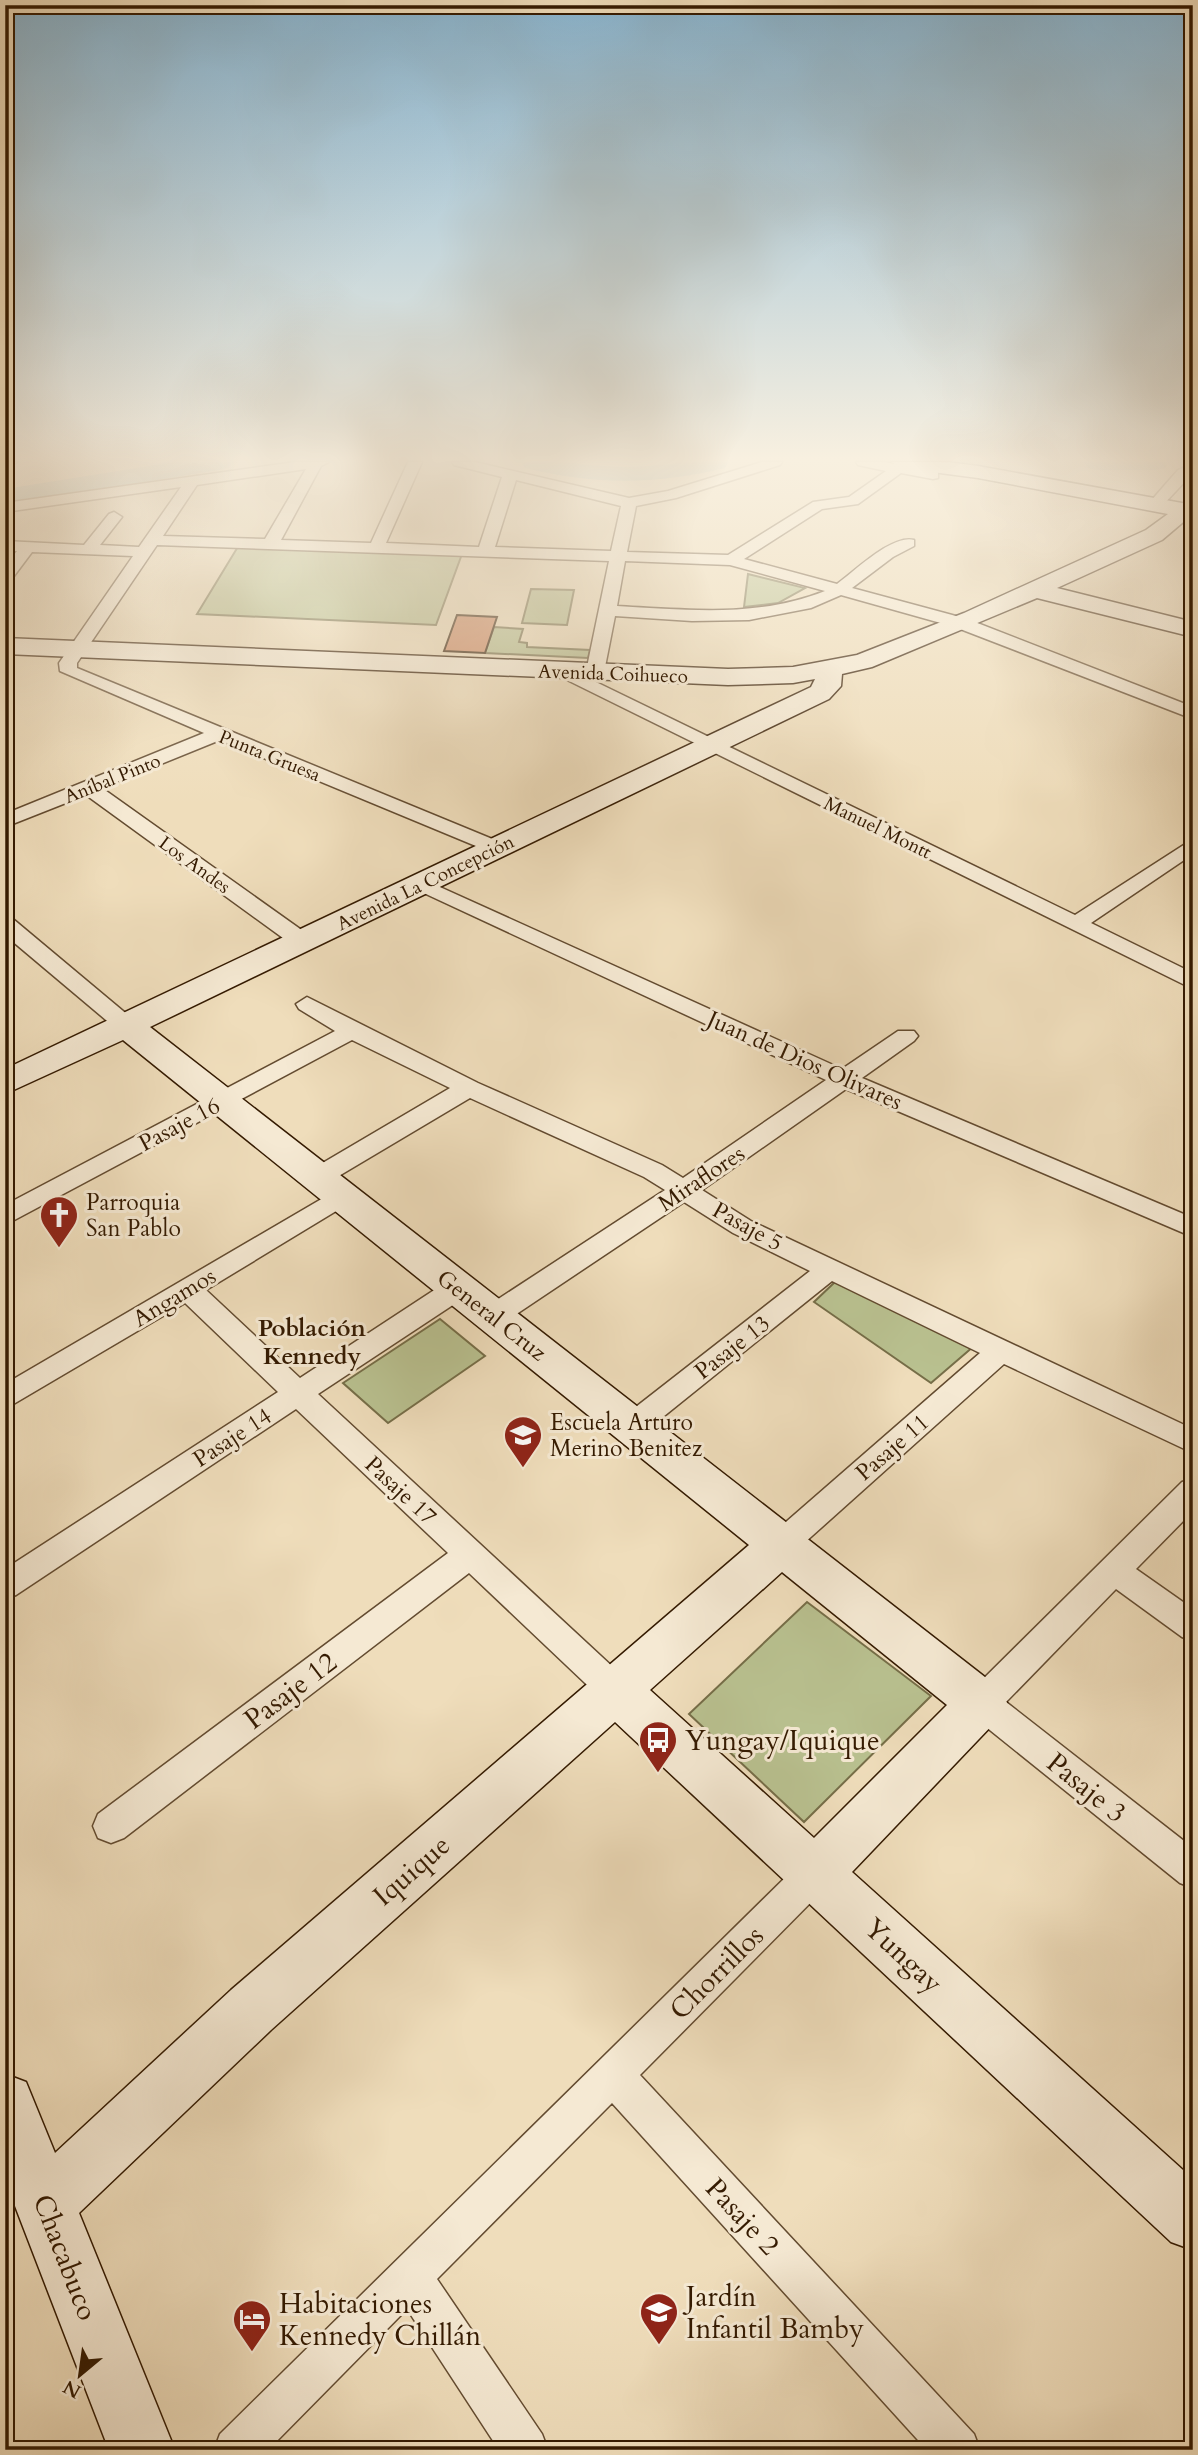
<svg xmlns="http://www.w3.org/2000/svg" width="1198" height="2455" viewBox="0 0 1198 2455" font-family="Cardo,serif">
<style>
.green{fill:#b9c190;stroke:#766e48;stroke-width:2}
.lines{fill:none;stroke-linecap:round;stroke-linejoin:round}
.river{fill:#9bbbb6;fill-rule:evenodd}
.building{fill:#d28c65;stroke:#341a01;stroke-width:2}
.street-casing{stroke:#634b30;stroke-width:3}
.secondary-casing{stroke:#341a01;stroke-width:3}
.street{fill:#f5e9d3;fill-rule:evenodd}
.secondary{fill:#f5e9d3;fill-rule:evenodd}
.labels{text-anchor:middle;stroke-width:6;stroke-linejoin:round;paint-order:stroke}
.far-street-label{font-size:19px;fill:#341a01;stroke:#f5e9d3}
.street-label{font-size:23px;fill:#341a01;stroke:#f5e9d3}
.poi-label{font-size:23px;fill:#341a01;stroke:#f5e9d3;text-anchor:start}
.neighbourhood-label{font-size:24px;font-weight:bold;fill:#341a01;stroke:#f5e9d3}
.near-street-label{font-size:28px;fill:#341a01;stroke:#f5e9d3}
.near-poi-label{font-size:28px;fill:#341a01;stroke:#f5e9d3;text-anchor:start}
</style>
<rect width="100%" height="100%" fill="#efddbb"/>
<filter id="stains"><feTurbulence type="fractalNoise" baseFrequency=".00286" numOctaves="4"/><feColorMatrix values="0 0 0 0 .2 0 0 0 0 .09 0 0 0 0 .02 0 0 0 .5 -.17"/></filter>
<radialGradient id="worn" r=".72"><stop offset=".6" stop-color="#630" stop-opacity="0"/><stop offset="1" stop-color="#630" stop-opacity=".3"/></radialGradient>
<path class="green" d="M 239,545 L 462,554 L 436,625 L 197,614 Z
M 748,574 L 805,588 L 778,603 L 744,607 Z
M 531,589 L 574,590 L 567,625 L 522,623 Z
M 494,627 L 523,629 L 519,642 L 527,643 L 527,647 L 590,650 L 588,658 L 485,653 Z
M 836,1281 L 974,1346 L 931,1383 L 814,1302 Z
M 440,1319 L 485,1356 L 388,1423 L 343,1383 Z
M 807,1602 L 931,1696 L 804,1822 L 689,1714 Z"/>
<g class="lines">
<path class="river" d="M 174,462 L 232,462 L 228,468 L 219,470 L 5,505 L 5,489 Z
M 521,462 C 556,459 590,467 625,467 C 660,467 694,459 729,462 L 725,468 C 655,485 595,485 525,468 Z
M 1084,462 L 1169,462 L 1165,468 L 1156,470 L 1097,470 L 1088,468 Z"/>
</g>
<path class="building" d="M 457,615 L 497,617 L 485,653 L 444,651 Z"/>
<g class="lines">
<defs>
<path id="street" d="M 5,462 L 17,462 L 5,467 Z
M 295,462 L 329,462 L 321,466 L 281,540 L 371,543 L 408,462 L 422,462 L 386,543 L 479,547 L 502,477 L 454,465 L 452,462 L 475,462 L 629,498 L 668,491 L 762,462 L 782,462 L 780,465 L 676,498 L 636,506 L 627,552 L 728,555 L 813,502 L 849,497 L 886,471 L 858,465 L 856,462 L 884,462 L 938,472 L 938,478 L 933,479 L 901,473 L 858,504 L 822,509 L 744,559 L 837,584 C 854,572 892,534 914,540 L 914,546 L 893,557 L 852,588 L 967,619 L 1193,707 L 1193,719 L 955,627 L 841,595 L 811,608 L 749,620 L 692,621 L 615,616 L 604,672 L 595,677 L 586,672 L 609,561 L 157,545 L 77,663 L 77,668 L 502,843 L 505,847 L 495,853 L 488,851 L 220,740 L 102,788 L 310,936 L 313,941 L 302,948 L 294,946 L 86,795 L 5,827 L 5,814 L 204,733 L 60,671 L 59,663 L 133,556 L 32,552 L 11,580 L 5,582 L 5,566 L 17,551 L 5,551 L 5,541 L 84,545 L 109,514 L 114,512 L 122,517 L 100,545 L 139,547 L 181,487 L 5,512 L 5,503 ZM 306,469 L 265,539 L 163,536 L 197,485 ZM 516,480 L 621,506 L 611,551 L 495,547 ZM 625,561 L 730,565 L 825,591 C 757,618 688,610 617,606 Z
M 1193,463 L 1193,473 L 1160,508 L 1150,508 L 1150,502 L 1178,470 Z
M 563,666 L 1075,915 L 1193,839 L 1193,854 L 1091,923 L 1193,973 L 1193,989 L 557,675 L 554,671 Z
M 420,878 L 842,1069 L 898,1031 L 914,1031 L 918,1036 L 914,1041 L 862,1078 L 1193,1218 L 1193,1237 L 846,1089 L 702,1190 L 751,1221 L 1193,1429 L 1193,1453 L 1004,1364 L 793,1553 L 782,1557 L 771,1553 L 766,1544 L 771,1535 L 980,1353 L 832,1281 L 643,1433 L 633,1436 L 623,1433 L 618,1425 L 623,1417 L 810,1271 L 733,1233 L 684,1202 L 503,1323 L 493,1326 L 483,1323 L 479,1316 L 483,1309 L 665,1190 L 644,1177 L 470,1098 L 327,1183 L 318,1186 L 309,1183 L 305,1177 L 309,1171 L 450,1088 L 352,1040 L 5,1225 L 5,1205 L 335,1031 L 299,1009 L 296,1004 L 307,997 L 478,1083 L 662,1165 L 683,1178 L 826,1080 L 413,888 L 410,884 L 413,880 Z
M 5,918 L 13,919 L 135,1021 L 139,1026 L 135,1031 L 119,1031 L 5,935 Z
M 342,1187 L 351,1190 L 355,1196 L 351,1202 L 206,1290 L 300,1378 L 448,1281 L 458,1278 L 468,1281 L 472,1288 L 468,1295 L 318,1394 L 628,1681 L 633,1691 L 628,1701 L 616,1706 L 604,1701 L 469,1573 L 124,1838 L 111,1843 L 98,1838 L 93,1826 L 98,1814 L 448,1553 L 296,1409 L 16,1595 L 5,1599 L 5,1569 L 278,1392 L 185,1303 L 5,1409 L 5,1384 Z
M 1193,1479 L 1193,1511 L 1136,1569 L 1193,1609 L 1193,1641 L 1182,1637 L 1116,1589 L 1006,1702 L 1193,1848 L 1193,1888 L 1180,1883 L 970,1714 L 965,1703 L 970,1692 L 1182,1482 Z
M 815,1856 L 828,1861 L 833,1873 L 828,1885 L 640,2075 L 974,2434 L 980,2450 L 927,2450 L 612,2103 L 437,2279 L 542,2434 L 548,2450 L 499,2450 L 407,2309 L 268,2450 L 214,2450 L 220,2434 L 802,1861 Z"/>
<path id="secondary" d="M 891,462 L 947,462 L 978,466 L 1193,505 L 1193,519 L 1188,518 L 1162,540 L 1057,588 L 1193,622 L 1193,637 L 1037,598 L 872,667 L 842,674 L 841,686 L 829,699 L 150,1027 L 999,1688 L 1007,1703 L 999,1718 L 852,1872 L 1193,2179 L 1193,2250 L 1171,2242 L 615,1722 L 271,2030 L 79,2213 L 175,2450 L 109,2450 L 5,2180 L 5,2074 L 26,2082 L 55,2153 L 231,1990 L 749,1545 L 123,1040 L 5,1094 L 5,1069 L 811,687 L 815,679 L 793,683 L 728,685 L 5,654 L 5,638 L 728,669 L 793,667 L 857,655 L 964,613 L 1146,530 L 1168,514 L 978,478 L 902,468 ZM 782,1572 L 947,1705 L 814,1838 L 650,1690 Z"/>
</defs>
<use href="#street" class="street-casing"/>
<use href="#secondary" class="secondary-casing"/>
<use href="#street" class="street"/>
<use href="#secondary" class="secondary"/>
</g>
<linearGradient id="sky" x2="0" y2="1"><stop stop-color="#89b7d4"/><stop offset="0.57" stop-color="#f8f0e0"/><stop offset="1" stop-color="#f8f0e0" stop-opacity="0"/></linearGradient>
<rect width="1198" height="805" fill="url(#sky)"/>
<defs>
<symbol id="church-pin" viewBox="-11 -11 22 30"><path d="M0 17L-7.5 6A9.5 9.5 0 1 1 7.5 6Z" fill="#8f2418" stroke="#f5e9d3"/><path d="M-1.2-6h2.4v3.5h3.3v2.4h-3.3V6h-2.4V-.1h-3.3v-2.4h3.3Z" fill="#fff"/></symbol>
<symbol id="school-pin" viewBox="-11 -11 22 30"><path d="M0 17L-7.5 6A9.5 9.5 0 1 1 7.5 6Z" fill="#8f2418" stroke="#f5e9d3"/><path d="M0-5L7-2L0 1L-7-2ZM-4 1L0 2.5L4 1V4Q0 6-4 4Z" fill="#fff"/></symbol>
<symbol id="bus-pin" viewBox="-11 -11 22 30"><path d="M0 17L-7.5 6A9.5 9.5 0 1 1 7.5 6Z" fill="#8f2418" stroke="#f5e9d3"/><path d="M-5-6H5V4H4V6H2V4H-2V6H-4V4H-5ZM-3.5-4V0h7V-4ZM-3.5 1.2v1.5H-2V1.2ZM2 1.2v1.5H3.5V1.2Z" fill="#fff"/></symbol>
<symbol id="hotel-pin" viewBox="-11 -11 22 30"><path d="M0 17L-7.5 6A9.5 9.5 0 1 1 7.5 6Z" fill="#8f2418" stroke="#f5e9d3"/><path d="M-6-4.5h1.5V1H6V5H4.5V3h-9V5H-6ZM-4 0a1.8 1.8 0 1 1 3.6 0ZM.5 0V-2.5h3Q6-2.5 6 0Z" fill="#fff"/></symbol>
</defs>
<g fill-rule="evenodd">
<use href="#church-pin" x="37" y="1193" width="44" height="60"/>
<use href="#school-pin" x="501" y="1413" width="44" height="60"/>
<use href="#bus-pin" x="636" y="1718" width="44" height="60"/>
<use href="#school-pin" x="637" y="2290" width="44" height="60"/>
<use href="#hotel-pin" x="230" y="2297" width="44" height="60"/>
</g>
<g class="labels">
<g class="far-street-label">
<text transform="translate(613 673) rotate(2)" y="7">Avenida Coihueco</text>
<text transform="translate(270 755) rotate(22)" y="7">Punta Gruesa</text>
<text transform="translate(112 778) rotate(-22)" y="7">Aníbal Pinto</text>
<text transform="translate(878 827) rotate(26)" y="7">Manuel Montt</text>
<text transform="translate(195 864) rotate(36)" y="7">Los Andes</text>
<text transform="translate(425 882) rotate(-26)" y="7">Avenida La Concepción</text>
</g>
<g class="street-label">
<text transform="translate(805 1060) rotate(24)" y="8">Juan de Dios Olivares</text>
<text transform="translate(179 1124) rotate(-28)" y="8">Pasaje 16</text>
<text transform="translate(701 1178) rotate(-34)" y="8">Miraflores</text>
<text transform="translate(748 1226) rotate(29)" y="8">Pasaje 5</text>
<text transform="translate(174 1297) rotate(-31)" y="8">Angamos</text>
<text transform="translate(492 1315) rotate(38)" y="8">General Cruz</text>
<text transform="translate(732 1347) rotate(-38)" y="8">Pasaje 13</text>
<text transform="translate(232 1437) rotate(-33)" y="8">Pasaje 14</text>
<text transform="translate(892 1447) rotate(-41)" y="8">Pasaje 11</text>
<text transform="translate(401 1490) rotate(43)" y="8">Pasaje 17</text>
</g>
<g class="poi-label">
<text x="86" y="1210">Parroquia<tspan x="86" dy="26">San Pablo</tspan></text>
<text x="550" y="1430">Escuela Arturo<tspan x="550" dy="26">Merino Benitez</tspan></text>
</g>
<g class="neighbourhood-label">
<text x="312" y="1336">Población<tspan x="312" dy="28">Kennedy</tspan></text>
</g>
<g class="near-street-label">
<text transform="translate(290 1690) rotate(-37)" y="10">Pasaje 12</text>
<text transform="translate(1087 1787) rotate(39)" y="10">Pasaje 3</text>
<text transform="translate(411 1870) rotate(-41)" y="10">Iquique</text>
<text transform="translate(904 1955) rotate(43)" y="10">Yungay</text>
<text transform="translate(716 1972) rotate(-45)" y="10">Chorrillos</text>
<text transform="translate(743 2216) rotate(47)" y="10">Pasaje 2</text>
<text transform="translate(66 2257) rotate(69)" y="10">Chacabuco</text>
</g>
<g class="near-poi-label">
<text x="685" y="1750">Yungay/Iquique</text>
<text x="686" y="2306">Jardín<tspan x="686" dy="32">Infantil Bamby</tspan></text>
<text x="279" y="2313">Habitaciones<tspan x="279" dy="32">Kennedy Chillán</tspan></text>
</g>
</g>
<rect width="1198" height="2455" fill="none" stroke="#efddbb" stroke-width="28"/>
<rect x="7" y="7" width="1184" height="2441" fill="none" stroke="#341a01" stroke-width="3.5"/>
<rect x="14" y="14" width="1170" height="2427" fill="none" stroke="#341a01" stroke-width="2"/>
<g transform="translate(80 2375) rotate(209)" stroke="#f5e9d3" stroke-width="5" paint-order="stroke">
<path d="M0-5L12 26L0 18L-12 26Z" fill="#341a01"/>
<text y="-10" font-size="19" font-weight="bold" text-anchor="middle" fill="#341a01">N</text>
</g>
<rect width="100%" height="100%" filter="url(#stains)"/>
<rect width="100%" height="100%" fill="url(#worn)"/>
</svg>
